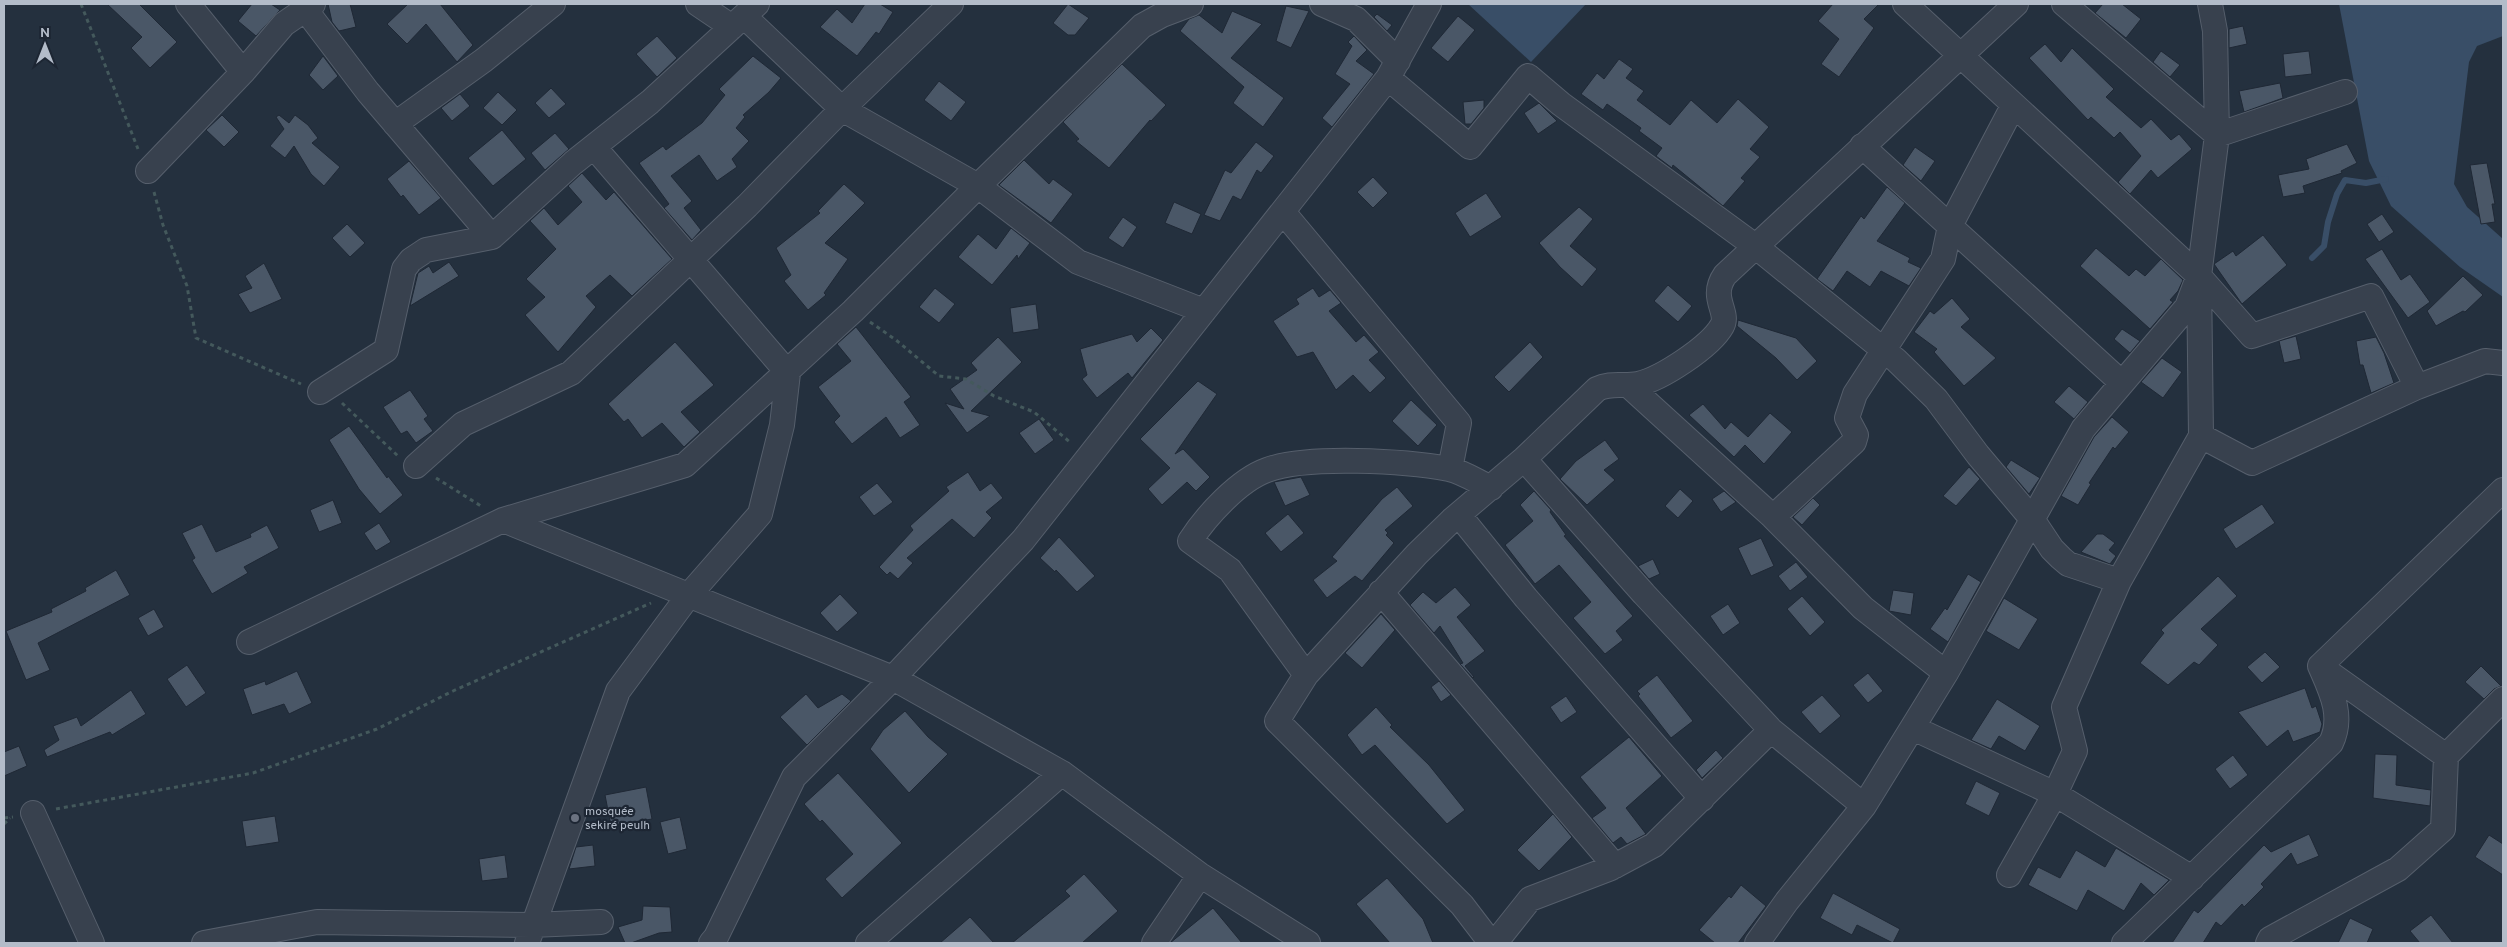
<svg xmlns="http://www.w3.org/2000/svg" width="2507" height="947" viewBox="0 0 2507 947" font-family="Overpass,sans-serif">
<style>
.water{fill:#394e67}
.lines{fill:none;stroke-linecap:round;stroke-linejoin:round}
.stream{stroke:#394e67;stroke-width:6}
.building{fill:#4a5767;stroke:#1f2835}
.minor-casing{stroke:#565f6c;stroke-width:26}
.path{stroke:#44595c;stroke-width:3;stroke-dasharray:4 4;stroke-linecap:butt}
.minor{stroke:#38414e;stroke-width:24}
.worship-dot{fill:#6b7280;stroke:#1d2633;stroke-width:2}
.labels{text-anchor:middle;stroke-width:4.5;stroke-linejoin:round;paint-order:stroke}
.poi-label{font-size:12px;fill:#b3bcc9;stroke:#1d2633;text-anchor:start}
</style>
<rect width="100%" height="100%" fill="#24303e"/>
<path class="water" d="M 1468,4 L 1586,4 L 1531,62 Z
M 2339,4 L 2503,4 L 2503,36 L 2477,46 L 2469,62 L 2454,184 L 2467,207 L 2503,239 L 2503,297 L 2460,267 L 2391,206 L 2369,161 Z"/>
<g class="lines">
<path class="stream" d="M 2312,258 L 2324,246 L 2328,222 L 2337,194 L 2345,180 L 2366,183 L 2386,179"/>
</g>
<path class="building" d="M 107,4 L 139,4 L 177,42 L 150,68 L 131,48 L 142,37 Z
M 252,4 L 271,4 L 280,10 L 256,36 L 238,21 Z
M 328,4 L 350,4 L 356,27 L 339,31 L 332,22 Z
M 408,4 L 440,4 L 473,45 L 457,62 L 426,24 L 407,44 L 387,24 Z
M 865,4 L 880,4 L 893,12 L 879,34 L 876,32 L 857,56 L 820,27 L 837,9 L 852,23 Z
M 1068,4 L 1089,18 L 1075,35 L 1068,35 L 1053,23 Z
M 1833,4 L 1879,4 L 1864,19 L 1874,28 L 1839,77 L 1821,64 L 1839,39 L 1818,21 Z
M 2103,4 L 2122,4 L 2141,19 L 2126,38 L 2095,13 Z
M 1286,6 L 1309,11 L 1291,48 L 1276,41 Z
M 1232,11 L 1262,24 L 1231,58 L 1284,98 L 1263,127 L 1233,103 L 1244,87 L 1180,31 L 1189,19 L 1199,15 L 1222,33 Z
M 1377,14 L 1392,25 L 1387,31 L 1374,17 Z
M 1458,16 L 1475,30 L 1448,62 L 1431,48 Z
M 2243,26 L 2247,44 L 2229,48 L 2229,29 Z
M 657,36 L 677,58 L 657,77 L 636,54 Z
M 1354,36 L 1367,50 L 1356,61 L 1374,74 L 1332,127 L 1322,118 L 1350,84 L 1335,74 L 1352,46 L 1348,42 Z
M 2045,44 L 2061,62 L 2072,48 L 2114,89 L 2106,97 L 2141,128 L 2151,119 L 2171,140 L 2179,134 L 2192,149 L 2158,178 L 2151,170 L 2130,194 L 2118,182 L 2141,156 L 2120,132 L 2114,138 L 2091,117 L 2088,120 L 2029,58 Z
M 2161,51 L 2180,65 L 2170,77 L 2153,62 Z
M 2309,51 L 2312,74 L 2285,77 L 2283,54 Z
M 323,56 L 338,76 L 323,90 L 309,75 Z
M 753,56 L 781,78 L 769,92 L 743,115 L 745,117 L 736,128 L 749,141 L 732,159 L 737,167 L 717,181 L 699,155 L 671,176 L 692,201 L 684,208 L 701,230 L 692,240 L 664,208 L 669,204 L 639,163 L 663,146 L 666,150 L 702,123 L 725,95 L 719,89 Z
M 1619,59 L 1633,69 L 1626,78 L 1644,91 L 1637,100 L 1670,125 L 1691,100 L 1717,123 L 1738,99 L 1769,127 L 1750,149 L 1760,157 L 1741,178 L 1745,181 L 1723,206 L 1673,165 L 1672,168 L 1656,156 L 1662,148 L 1639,131 L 1641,128 L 1607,104 L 1603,110 L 1581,94 L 1597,73 L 1604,79 Z
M 1122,64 L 1166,105 L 1151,121 L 1150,120 L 1109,168 L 1076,141 L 1079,139 L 1063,122 Z
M 939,81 L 966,102 L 951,121 L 924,100 Z
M 2280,83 L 2283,98 L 2244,112 L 2239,91 Z
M 551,88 L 566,104 L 549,118 L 535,103 Z
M 498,92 L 517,110 L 502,125 L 483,108 Z
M 460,94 L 470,106 L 452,121 L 441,108 Z
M 1484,100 L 1484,108 L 1471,124 L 1465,124 L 1463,102 Z
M 1539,103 L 1557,121 L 1538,134 L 1524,113 Z
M 222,115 L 239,132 L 224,147 L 206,130 Z
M 279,115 L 289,123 L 295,115 L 308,125 L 318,138 L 312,143 L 340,167 L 324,186 L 311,174 L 294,146 L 285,158 L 270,146 L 284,129 L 276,117 Z
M 502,130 L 526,159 L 493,186 L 468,158 Z
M 555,133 L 569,149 L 545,170 L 531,153 Z
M 1256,142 L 1274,156 L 1261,173 L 1257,170 L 1241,200 L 1233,196 L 1220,221 L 1204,215 L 1225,170 L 1231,173 Z
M 2347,144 L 2357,163 L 2341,171 L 2342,173 L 2303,186 L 2305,193 L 2283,197 L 2278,175 L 2309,169 L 2306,159 Z
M 1915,147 L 1935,161 L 1921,181 L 1903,165 Z
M 1024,160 L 1049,184 L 1053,179 L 1073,194 L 1051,223 L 999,185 Z
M 409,161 L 441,198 L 419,215 L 403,195 L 401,197 L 387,179 Z
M 2487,163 L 2495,204 L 2492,204 L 2495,222 L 2481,224 L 2470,165 Z
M 582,173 L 606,200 L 614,192 L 672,259 L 632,296 L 610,275 L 586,296 L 596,307 L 558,352 L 525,315 L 545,297 L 526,279 L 556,249 L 530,221 L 544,208 L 558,225 L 582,202 L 568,186 Z
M 1373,177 L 1388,193 L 1373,208 L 1357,192 Z
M 844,184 L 865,203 L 825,243 L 848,259 L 824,293 L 826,295 L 808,310 L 784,281 L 791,275 L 776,248 L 820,213 L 818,211 Z
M 1887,187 L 1905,203 L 1877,241 L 1910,258 L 1908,262 L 1921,268 L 1909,286 L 1881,271 L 1870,287 L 1847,271 L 1833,291 L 1817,279 L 1861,216 L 1864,219 Z
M 1486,193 L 1502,217 L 1470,237 L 1455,213 Z
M 1174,202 L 1201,214 L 1192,234 L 1165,223 Z
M 1579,207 L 1593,219 L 1570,246 L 1597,269 L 1582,287 L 1560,267 L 1539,243 Z
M 2382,214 L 2394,232 L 2379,242 L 2367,224 Z
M 1123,217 L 1137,227 L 1123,248 L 1108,238 Z
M 347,224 L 365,243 L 350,257 L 332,238 Z
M 1011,228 L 1030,243 L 1018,259 L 1017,255 L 992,285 L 958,257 L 978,234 L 996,249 Z
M 2263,235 L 2287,265 L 2242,304 L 2214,264 L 2233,251 L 2236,256 Z
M 2096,248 L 2129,276 L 2136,269 L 2145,276 L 2161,259 L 2183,280 L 2178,291 L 2170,300 L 2173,302 L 2150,329 L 2080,266 Z
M 2382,249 L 2401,280 L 2410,274 L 2430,302 L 2408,318 L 2365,259 Z
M 449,262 L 459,276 L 410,306 L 418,273 L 429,266 L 433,273 Z
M 264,263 L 282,299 L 250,313 L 238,294 L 252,288 L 245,276 Z
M 2463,276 L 2483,295 L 2465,312 L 2463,311 L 2436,326 L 2427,311 Z
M 1668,285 L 1692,306 L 1678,322 L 1654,301 Z
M 935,288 L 955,304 L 939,323 L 919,307 Z
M 1313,288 L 1319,297 L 1330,290 L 1341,303 L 1329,311 L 1356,342 L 1364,335 L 1379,352 L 1369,360 L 1386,378 L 1370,393 L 1353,375 L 1336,390 L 1313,352 L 1297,357 L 1273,321 L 1299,304 L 1296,299 Z
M 1952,298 L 1970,319 L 1961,327 L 1996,358 L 1964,386 L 1934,352 L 1937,349 L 1914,332 L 1930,311 L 1934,314 Z
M 1036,304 L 1039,329 L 1013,333 L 1010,308 Z
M 1738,320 L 1796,338 L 1817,361 L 1797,380 L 1776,358 L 1737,326 Z
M 856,327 L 911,397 L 904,402 L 920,425 L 900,438 L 886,417 L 852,444 L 834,422 L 840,416 L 818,387 L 851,361 L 837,344 Z
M 1151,328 L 1163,340 L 1132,378 L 1128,373 L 1097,398 L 1082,379 L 1087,375 L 1080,349 L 1132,334 L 1137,342 Z
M 2122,329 L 2140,341 L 2130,353 L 2114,339 Z
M 2296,336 L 2301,359 L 2284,363 L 2279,341 Z
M 998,337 L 1022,362 L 971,411 L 990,416 L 967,433 L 945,403 L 964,409 L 950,389 L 977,370 L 971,363 Z
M 2376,337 L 2384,353 L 2394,383 L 2371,393 L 2363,365 L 2360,365 L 2356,341 Z
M 675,342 L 714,385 L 681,412 L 700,432 L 684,447 L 662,423 L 642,438 L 628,419 L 624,422 L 608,404 Z
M 1530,342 L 1543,357 L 1509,392 L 1494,377 Z
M 2162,358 L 2182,372 L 2163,398 L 2141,382 Z
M 1198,381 L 1217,394 L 1175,454 L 1183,449 L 1210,477 L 1196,491 L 1187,482 L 1162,505 L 1148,489 L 1170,468 L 1140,439 Z
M 2069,386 L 2088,402 L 2074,419 L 2054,402 Z
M 410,390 L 428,416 L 424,419 L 433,431 L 416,443 L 407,431 L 401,434 L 383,407 Z
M 1411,400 L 1437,425 L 1418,446 L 1392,421 Z
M 1703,404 L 1725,429 L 1731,422 L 1748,437 L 1770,413 L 1792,432 L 1764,464 L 1745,445 L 1734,457 L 1689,415 Z
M 2112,417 L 2129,432 L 2115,449 L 2113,447 L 2089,483 L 2091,484 L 2078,505 L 2061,496 L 2094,437 Z
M 1039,419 L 1054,440 L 1035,454 L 1019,433 Z
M 349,426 L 387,478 L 388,476 L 403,495 L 380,514 L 359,489 L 329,440 Z
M 1605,440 L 1619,459 L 1604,470 L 1615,480 L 1587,505 L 1560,479 L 1576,461 Z
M 2011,460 L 2040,478 L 2029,494 L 2006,467 Z
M 1969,467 L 1980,479 L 1956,506 L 1943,496 Z
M 968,472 L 980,491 L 991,483 L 1003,498 L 986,512 L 992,518 L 974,538 L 952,519 L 907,558 L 913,563 L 898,579 L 890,572 L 887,575 L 879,567 L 913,530 L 910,526 L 949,491 L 946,487 Z
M 1301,477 L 1310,495 L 1285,506 L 1274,482 Z
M 877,483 L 893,502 L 874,516 L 859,497 Z
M 1397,487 L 1413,506 L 1385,530 L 1388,533 L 1386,535 L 1394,543 L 1362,581 L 1355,576 L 1327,598 L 1313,580 L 1337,561 L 1332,557 L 1382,499 Z
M 1680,489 L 1693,501 L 1678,518 L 1665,506 Z
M 1534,491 L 1551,510 L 1550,512 L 1566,535 L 1564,536 L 1633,616 L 1616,631 L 1623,640 L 1605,654 L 1573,618 L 1591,602 L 1559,565 L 1535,584 L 1505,545 L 1533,521 L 1520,505 Z
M 1724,491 L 1736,502 L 1721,512 L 1712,499 Z
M 1813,498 L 1820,505 L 1802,525 L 1793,517 Z
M 333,500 L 342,523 L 319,532 L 310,510 Z
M 2262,504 L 2275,523 L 2236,549 L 2223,529 Z
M 1288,514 L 1304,533 L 1281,552 L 1265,533 Z
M 379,523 L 391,542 L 376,551 L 364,533 Z
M 202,524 L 216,552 L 251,537 L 250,534 L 267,525 L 279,548 L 244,567 L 248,573 L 212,594 L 192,560 L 195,558 L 182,533 Z
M 2097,534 L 2103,534 L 2115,543 L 2109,550 L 2116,556 L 2110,564 L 2081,552 Z
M 1059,537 L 1095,576 L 1077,592 L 1056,570 L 1055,572 L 1040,558 Z
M 1761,538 L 1774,566 L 1751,576 L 1738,548 Z
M 1653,559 L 1660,574 L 1649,579 L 1638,566 Z
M 1796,562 L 1808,577 L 1790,591 L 1778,576 Z
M 116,570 L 130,595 L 38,643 L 50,670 L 26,680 L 6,631 L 52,612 L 51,609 L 86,591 L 85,588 Z
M 1968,574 L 1981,582 L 1948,642 L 1930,629 L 1945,608 L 1947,610 Z
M 2218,576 L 2237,596 L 2201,629 L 2218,645 L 2199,665 L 2194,662 L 2168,685 L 2140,663 L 2164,633 L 2161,630 Z
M 1455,587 L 1471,605 L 1457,617 L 1485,651 L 1465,666 L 1474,677 L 1473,678 L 1460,664 L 1463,663 L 1440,626 L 1434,633 L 1410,605 L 1423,592 L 1436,603 Z
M 1893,590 L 1914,593 L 1911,615 L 1889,611 Z
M 840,594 L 858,613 L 837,632 L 820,613 Z
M 1802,596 L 1825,622 L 1810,636 L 1787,609 Z
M 2004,598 L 2038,619 L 2019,650 L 1986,631 Z
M 1728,604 L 1740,623 L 1723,635 L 1710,616 Z
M 154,609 L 164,627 L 148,636 L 138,618 Z
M 1381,614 L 1395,630 L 1362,668 L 1345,653 Z
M 2265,652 L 2280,667 L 2262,683 L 2247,667 Z
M 187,665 L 206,693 L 186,707 L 167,679 Z
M 2481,666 L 2501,686 L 2494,689 L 2484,699 L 2465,682 Z
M 297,671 L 312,703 L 289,714 L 284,704 L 252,715 L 243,689 L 265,681 L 266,685 Z
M 1868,673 L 1883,691 L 1868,703 L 1853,685 Z
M 1657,675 L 1693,721 L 1671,738 L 1638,696 L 1640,694 L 1637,691 Z
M 1439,681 L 1451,695 L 1441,702 L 1431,687 Z
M 2305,688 L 2312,708 L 2316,706 L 2322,724 L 2320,732 L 2293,742 L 2288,730 L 2267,747 L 2238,712 Z
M 131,690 L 146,714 L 112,735 L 110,732 L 47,757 L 44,750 L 59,740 L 53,726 L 77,717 L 81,726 Z
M 806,694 L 818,708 L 842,694 L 851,701 L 807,745 L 780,717 Z
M 1822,695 L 1841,716 L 1820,734 L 1801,712 Z
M 1566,696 L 1577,712 L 1561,723 L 1550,707 Z
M 1997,699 L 2040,726 L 2025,751 L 1999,736 L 1991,749 L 1971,740 Z
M 1376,707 L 1392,725 L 1390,727 L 1429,765 L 1465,810 L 1447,824 L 1375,745 L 1362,755 L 1347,735 Z
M 905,711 L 928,737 L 948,754 L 909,793 L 870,749 L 883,730 Z
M 1629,737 L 1662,776 L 1626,808 L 1646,834 L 1627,844 L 1621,837 L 1613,843 L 1592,818 L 1606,808 L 1580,777 Z
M 19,746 L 27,766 L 4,776 L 4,752 Z
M 1716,750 L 1723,758 L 1702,778 L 1696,770 Z
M 2375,754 L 2397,755 L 2396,785 L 2431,790 L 2430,806 L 2373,798 Z
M 2233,755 L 2248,775 L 2230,789 L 2215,769 Z
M 838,773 L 902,843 L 842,898 L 825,879 L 853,854 L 822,820 L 820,822 L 804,804 Z
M 1976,781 L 2000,793 L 1989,816 L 1965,804 Z
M 646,787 L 652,819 L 611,826 L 605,795 Z
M 1553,814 L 1572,837 L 1539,871 L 1517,850 Z
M 275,816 L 279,842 L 246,847 L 242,821 Z
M 680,817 L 687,849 L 668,854 L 660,822 Z
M 2309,834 L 2319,856 L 2297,865 L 2291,853 L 2261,884 L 2264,887 L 2244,907 L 2242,904 L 2221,926 L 2216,922 L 2203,943 L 2172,943 L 2194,910 L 2198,913 L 2264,845 L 2271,852 Z
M 2489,835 L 2503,844 L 2503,875 L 2475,857 Z
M 593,845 L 595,866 L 569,869 L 576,847 Z
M 2116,848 L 2169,880 L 2154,895 L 2141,883 L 2124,911 L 2088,890 L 2077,911 L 2028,885 L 2038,867 L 2060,878 L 2076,850 L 2105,867 Z
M 505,855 L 508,878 L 482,881 L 479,859 Z
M 1084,874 L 1118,911 L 1082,943 L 1012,943 L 1070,896 L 1065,891 Z
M 1387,878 L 1423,919 L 1433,943 L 1390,943 L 1356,904 Z
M 1741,885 L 1766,906 L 1738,943 L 1715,943 L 1699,930 L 1729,896 L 1731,898 Z
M 1833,893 L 1900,929 L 1893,943 L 1857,925 L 1852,935 L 1820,918 Z
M 643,906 L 670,907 L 672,932 L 659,933 L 631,943 L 625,943 L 618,927 L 642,920 Z
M 1213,908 L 1242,943 L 1170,943 Z
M 2431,915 L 2453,943 L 2420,943 L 2410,931 Z
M 970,917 L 994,943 L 940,943 Z
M 2350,918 L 2373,929 L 2367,943 L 2338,943 Z"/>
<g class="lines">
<defs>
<path id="minor" d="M 188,4 L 243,72
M 698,4 L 732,27
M 1322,4 L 1356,19 L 1398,61
M 1905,4 L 2199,276 L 2252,336 L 2371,296 L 2417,387
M 2064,4 L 2217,135 L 2345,92
M 305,9 L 368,92 L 492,237
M 744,16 L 842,109 L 978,186 L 1078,262 L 1204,311
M 1388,78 L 1470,147 L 1528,76 L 1561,104 L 1755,246 L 1896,360 L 1936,399 L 1978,455 L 2032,519 L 2052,549 L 2061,558 L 2068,564 L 2119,581
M 395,124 L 484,60 L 553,4
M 1862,146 L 2122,383
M 148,171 L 243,72 L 284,24 L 313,4
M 1283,212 L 1459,423 L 1450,469
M 1628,385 L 1773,517 L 1854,442 L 1856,435 L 1847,418 L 1855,394 L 1943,259 L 1950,226 L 2013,106
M 320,392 L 386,350 L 404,269 L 411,260 L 426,250 L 492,237 L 573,163 L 650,102 L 757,4
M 2201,436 L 2252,463 L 2417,387 L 2485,361 L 2503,363
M 1524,459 L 1644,594 L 1771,730 L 1864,806
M 416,466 L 463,424 L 571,373 L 747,206 L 842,109 L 951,4
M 1459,515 L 1526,598 L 1702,799
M 503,520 L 893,678 L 1062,773 L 1200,875 L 1308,943
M 1381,592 L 1615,866
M 249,642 L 503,520 L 685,465 L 853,311 L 978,186 L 1142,26 L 1162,15 L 1191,4
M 2320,666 L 2503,490
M 2321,667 L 2446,756
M 1946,673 L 2083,429 L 2187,307 L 2196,283
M 1306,675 L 1230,570 L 1190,541 C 1206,516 1239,480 1267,470 C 1308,455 1406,461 1449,469 C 1463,472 1478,482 1491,488
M 1913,728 L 2055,794 L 2192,878
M 33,813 L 92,943
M 2009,875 L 2055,794 L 2075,751 L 2064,707 L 2119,581 L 2201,436 L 2199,276 L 2217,135 L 2215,31 L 2210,4
M 204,943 L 317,922 L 532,925 L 601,922
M 527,943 L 618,691 L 689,595 L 760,514 L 782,425 L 788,373 L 594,147
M 711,943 L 716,937 L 794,777 L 893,678 L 1023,540 L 1388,78 L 1429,4
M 868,943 L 1062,773
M 1154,943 L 1200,875
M 1491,943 L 1462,905 L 1277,721 L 1306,675 L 1417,554 L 1452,520 L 1524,459 L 1597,389 C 1611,382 1623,387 1638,384 C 1661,379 1710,347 1722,326 C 1730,312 1709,298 1725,275 L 2016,4
M 1495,943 L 1530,899 L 1611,868 L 1654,845 L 1771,730
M 1757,943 L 1787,901 L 1864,806 L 1946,673 L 1863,608 L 1773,517
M 2124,943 L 2331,743 C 2344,716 2331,691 2320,666
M 2268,943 L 2270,939 L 2398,869 L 2443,829 L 2446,756 L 2503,699"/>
</defs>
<use href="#minor" class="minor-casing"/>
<path class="path" d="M 81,4 L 138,149
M 154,192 L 163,225 L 187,286 L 196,338 L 301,384
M 870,322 L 896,340 L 939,376 L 966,379 L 994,396 L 1034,412 L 1071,443
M 342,403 L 398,456
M 436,478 L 481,506
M 56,809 L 253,773 L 377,729 L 453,691 L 651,603
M 4,818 L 13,817
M 4,824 L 10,818"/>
<use href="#minor" class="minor"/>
</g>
<circle class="worship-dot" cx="575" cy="818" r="5"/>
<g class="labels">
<g class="poi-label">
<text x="585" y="815">mosquée<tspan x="585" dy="14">sekiré peulh</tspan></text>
</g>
</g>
<rect width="2507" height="947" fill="none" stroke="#b3bcc9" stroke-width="10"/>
<g transform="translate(45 45)" stroke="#1d2633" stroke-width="4" paint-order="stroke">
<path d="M0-4L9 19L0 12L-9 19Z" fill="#b3bcc9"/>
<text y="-8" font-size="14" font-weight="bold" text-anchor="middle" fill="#b3bcc9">N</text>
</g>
</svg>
